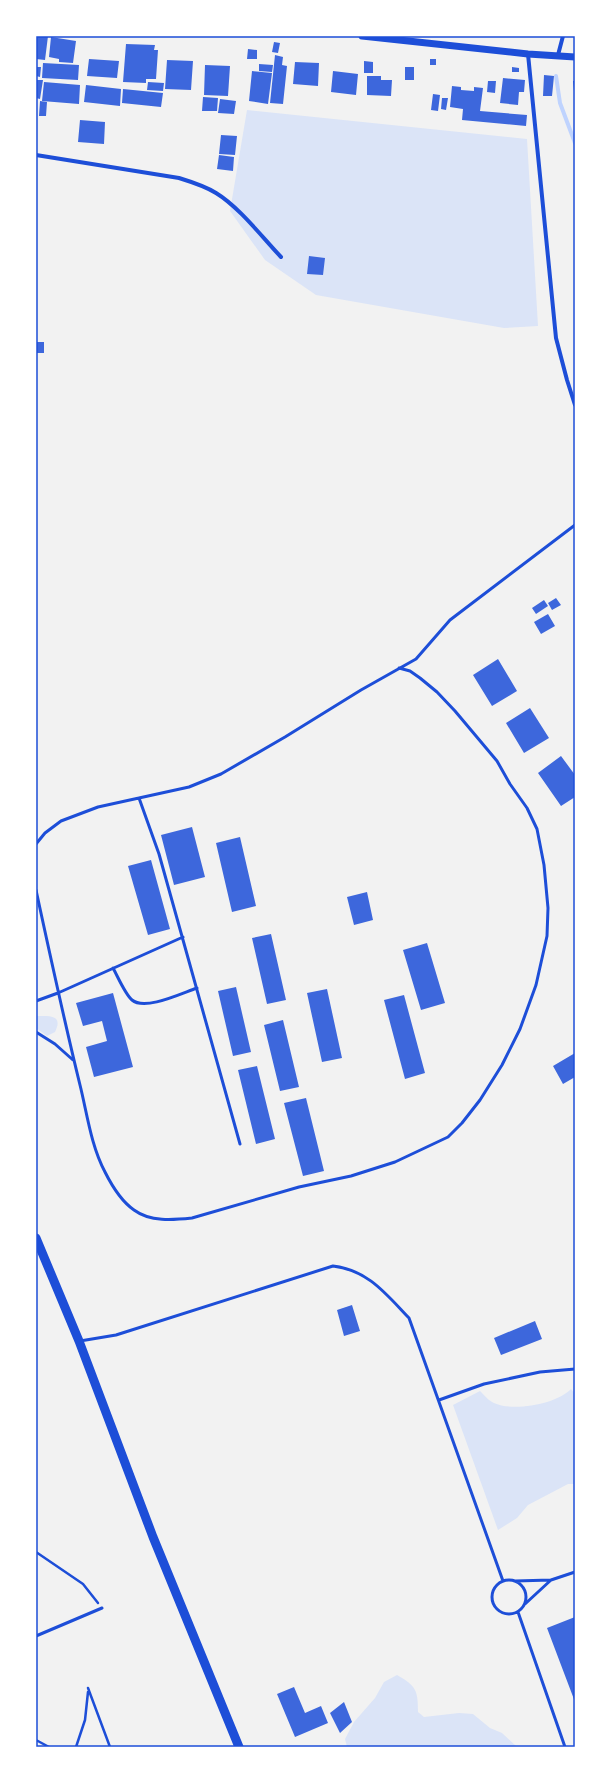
<svg xmlns="http://www.w3.org/2000/svg" width="611" height="1783" viewBox="0 0 611 1783" font-family="'Nunito Sans',sans-serif">
<style>
.green{fill:#dbe4f7}
.lines{fill:none;stroke-linecap:round;stroke-linejoin:round}
.stream{stroke:#bfd3fe;stroke-width:4}
.building{fill:#3d67dc}
.path{stroke:#1d4ed8;stroke-width:2.5}
.service{stroke:#1d4ed8;stroke-width:3}
.minor{stroke:#1d4ed8;stroke-width:4}
.tertiary{stroke:#1d4ed8;stroke-width:7}
.primary{stroke:#1d4ed8;stroke-width:9}
.neatline{fill:none;stroke:#1d4ed8;stroke-width:1.5}
</style>
<rect width="100%" height="100%" fill="#f2f2f2"/>
<path class="green" d="M 247,110 L 527,139 L 538,326 L 504,328 L 316,295 L 265,260 L 230,211 Z
M 36,1016 C 48,1016 64,1014 55,1032 L 47,1036 L 36,1028 Z
M 571,1389 L 575,1394 L 575,1484 L 568,1484 L 528,1505 L 517,1518 L 498,1530 L 453,1405 L 480,1391 C 484,1395 489,1401 494,1403 C 513,1412 557,1404 571,1389 Z
M 397,1675 C 416,1686 418,1690 418,1712 L 424,1717 L 459,1713 L 473,1714 L 490,1728 L 502,1733 L 517,1747 L 347,1747 L 345,1739 L 354,1722 L 375,1698 L 384,1682 Z"/>
<g class="lines">
<path class="stream" d="M 556,76 L 560,103 L 575,143"/>
</g>
<path class="building" d="M 36,36 L 48,36 L 45,60 L 36,59 Z
M 51,37 L 76,41 L 73,63 L 59,62 L 59,59 L 49,57 Z
M 274,42 L 280,43 L 278,53 L 272,52 Z
M 126,44 L 155,45 L 154,50 L 158,50 L 156,79 L 146,79 L 146,83 L 123,82 Z
M 248,49 L 257,50 L 257,59 L 247,59 Z
M 275,55 L 283,57 L 282,65 L 287,66 L 283,104 L 270,103 Z
M 89,59 L 119,61 L 117,78 L 87,76 Z
M 430,59 L 436,59 L 436,65 L 430,65 Z
M 167,60 L 193,61 L 191,90 L 165,89 Z
M 364,61 L 373,62 L 373,73 L 364,73 Z
M 295,62 L 319,63 L 318,86 L 293,84 Z
M 43,63 L 79,65 L 78,80 L 42,78 Z
M 259,64 L 273,65 L 272,72 L 259,71 Z
M 205,65 L 230,66 L 228,96 L 204,95 Z
M 36,67 L 41,67 L 40,77 L 36,76 Z
M 405,67 L 414,67 L 414,80 L 405,80 Z
M 512,67 L 519,68 L 519,72 L 512,72 Z
M 252,71 L 272,73 L 268,104 L 249,101 Z
M 333,71 L 358,74 L 356,95 L 331,92 Z
M 544,75 L 554,76 L 552,96 L 543,96 Z
M 367,76 L 381,76 L 381,80 L 392,80 L 391,96 L 367,95 Z
M 503,78 L 525,80 L 524,92 L 519,92 L 518,105 L 500,103 Z
M 36,80 L 43,80 L 40,99 L 36,98 Z
M 488,81 L 496,81 L 495,93 L 487,92 Z
M 573,81 L 575,81 L 575,91 L 574,91 Z
M 44,82 L 80,85 L 79,104 L 42,101 Z
M 148,82 L 164,83 L 163,91 L 147,90 Z
M 86,85 L 121,89 L 120,106 L 84,102 Z
M 452,86 L 461,87 L 461,90 L 474,91 L 474,87 L 483,88 L 480,111 L 527,115 L 526,126 L 462,120 L 463,109 L 450,107 Z
M 123,89 L 163,93 L 161,107 L 122,103 Z
M 433,94 L 440,95 L 438,111 L 431,110 Z
M 203,97 L 218,98 L 217,111 L 202,111 Z
M 442,98 L 448,98 L 446,110 L 441,109 Z
M 220,99 L 236,101 L 234,114 L 218,113 Z
M 40,101 L 47,102 L 46,116 L 39,116 Z
M 80,120 L 105,122 L 104,144 L 78,142 Z
M 221,135 L 237,136 L 235,155 L 219,154 Z
M 219,155 L 234,157 L 233,171 L 217,169 Z
M 309,256 L 325,258 L 323,275 L 307,274 Z
M 36,342 L 44,342 L 44,353 L 36,353 Z
M 556,598 L 561,605 L 552,610 L 548,603 Z
M 544,600 L 548,606 L 536,614 L 532,608 Z
M 548,614 L 555,626 L 541,634 L 534,622 Z
M 498,659 L 517,691 L 492,706 L 473,675 Z
M 530,708 L 549,738 L 524,753 L 506,723 Z
M 561,756 L 575,775 L 575,797 L 561,806 L 538,773 Z
M 192,827 L 205,877 L 174,885 L 161,835 Z
M 240,837 L 256,906 L 232,912 L 216,843 Z
M 151,860 L 170,929 L 148,935 L 128,866 Z
M 367,892 L 373,920 L 354,925 L 347,897 Z
M 271,934 L 286,1000 L 267,1004 L 252,938 Z
M 427,943 L 445,1003 L 421,1010 L 403,950 Z
M 236,987 L 251,1052 L 233,1056 L 218,991 Z
M 327,989 L 342,1058 L 322,1062 L 307,993 Z
M 113,993 L 133,1067 L 94,1077 L 86,1047 L 107,1041 L 102,1021 L 83,1026 L 76,1003 Z
M 404,995 L 425,1073 L 405,1079 L 384,1000 Z
M 283,1020 L 299,1087 L 280,1091 L 264,1025 Z
M 575,1053 L 575,1077 L 563,1084 L 553,1066 Z
M 257,1066 L 275,1139 L 256,1144 L 238,1070 Z
M 306,1098 L 324,1171 L 303,1176 L 284,1103 Z
M 352,1305 L 360,1331 L 344,1336 L 337,1310 Z
M 535,1321 L 542,1339 L 501,1355 L 494,1338 Z
M 575,1617 L 575,1702 L 547,1628 Z
M 294,1687 L 305,1713 L 321,1706 L 328,1723 L 295,1737 L 277,1694 Z
M 344,1702 L 352,1722 L 340,1733 L 330,1713 Z"/>
<g class="lines">
<path class="path" d="M 36,1552 L 83,1584 L 98,1603
M 88,1688 L 110,1747
M 36,1740 L 49,1747
M 76,1747 L 85,1720 L 88,1692"/>
<path class="service" d="M 139,798 L 159,854 L 240,1144
M 36,844 L 45,833 L 61,821 L 98,807 L 189,787 L 221,774 L 285,737 L 361,690 L 416,659 L 450,620 L 575,525
M 36,890 C 50,955 64,1020 80,1085 C 87,1113 91,1146 105,1172 C 112,1186 121,1201 134,1210 C 150,1222 173,1220 192,1218 L 299,1187 L 351,1176 L 395,1162 L 448,1137 L 462,1123 L 480,1100 L 502,1065 L 520,1029 L 536,985 L 547,936 L 548,908 L 544,865 L 537,829 L 527,808 L 510,784 L 497,761 L 455,711 L 437,692 L 420,678 L 410,671 L 399,668
M 113,968 C 118,977 125,994 132,1000 C 145,1011 182,993 197,988
M 36,1001 L 58,993 L 183,937
M 36,1032 L 55,1044 L 73,1060
M 80,1341 L 116,1335 L 333,1266 C 368,1270 386,1294 409,1318 L 503,1581
M 439,1400 L 484,1384 L 540,1372 L 575,1369
M492 1597a17 17 0 1 1 34 0a17 17 0 1 1-34 0Z
M 551,1580 L 575,1572
M 515,1581 L 551,1580 L 525,1604
M 518,1612 L 565,1747
M 36,1636 L 102,1608"/>
<path class="minor" d="M 528,54 L 556,338 L 567,380 L 575,405
M 558,55 L 563,36
M 36,155 L 179,178 C 192,182 205,186 216,193 C 239,207 262,237 281,257"/>
<path class="tertiary" d="M 362,36 L 528,54 L 575,57"/>
<path class="primary" d="M 36,1238 L 79,1341 L 153,1537 L 239,1747"/>
</g>
<rect width="611" height="1783" fill="none" stroke="#ffffff" stroke-width="74"/>
<rect x="37" y="37" width="537" height="1709" class="neatline"/>
</svg>
